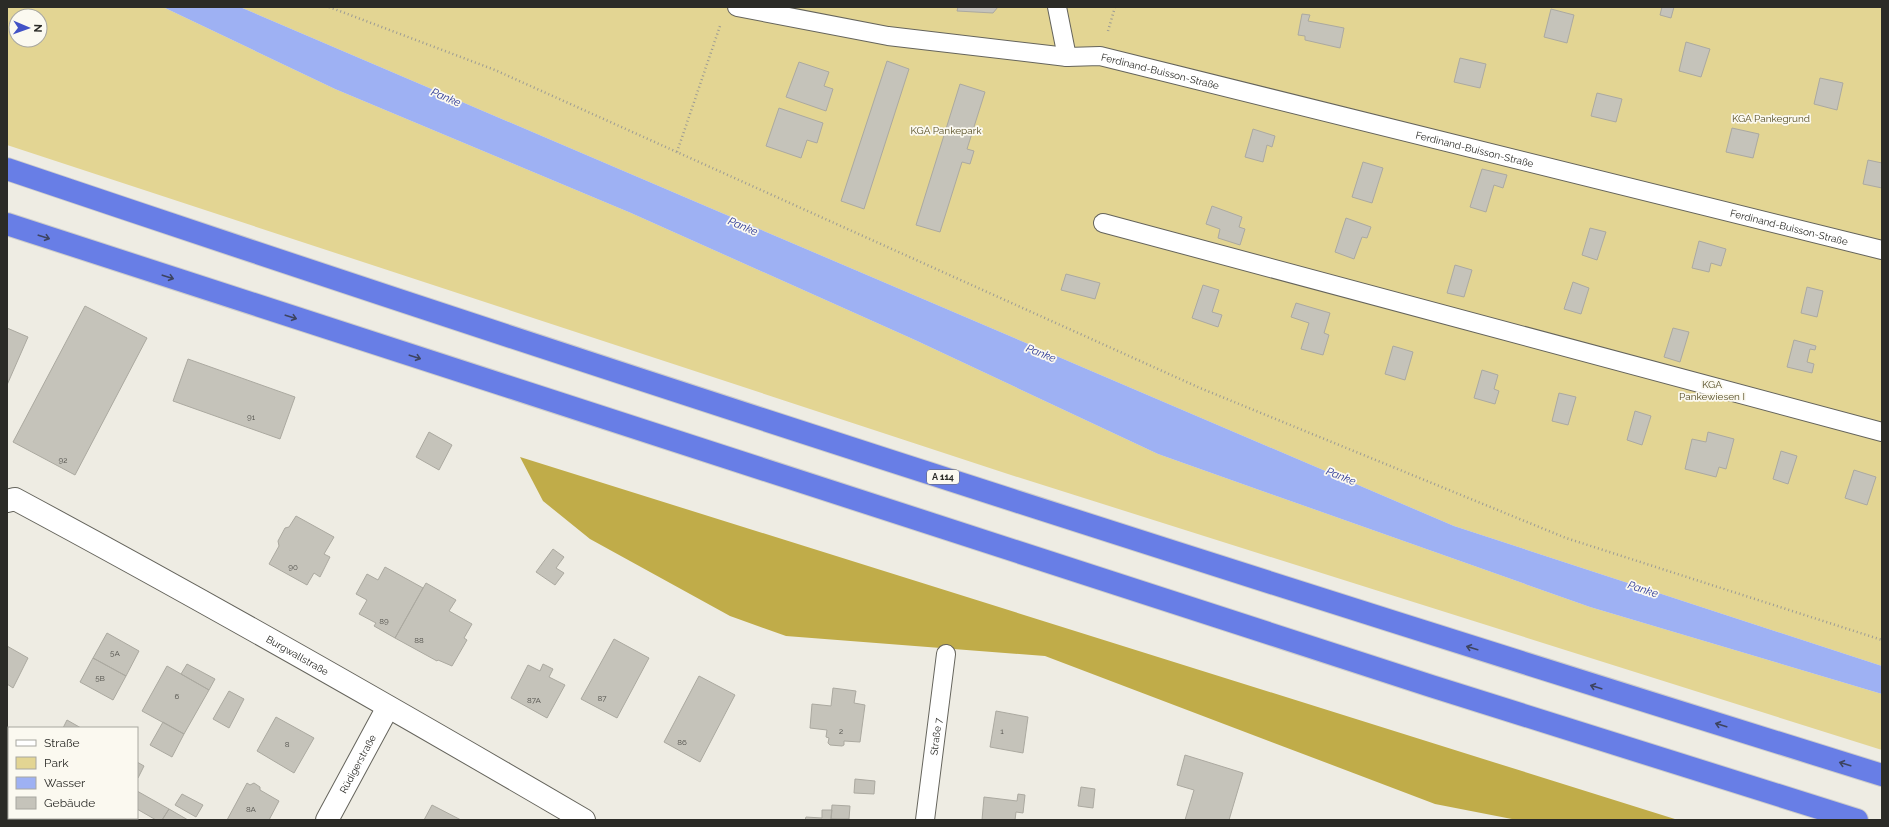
<svg xmlns="http://www.w3.org/2000/svg" width="1889" height="827" viewBox="0 0 1889 827" font-family="Raleway,sans-serif">
<style>
.green{fill:#e3d593;fill-rule:evenodd}
.forest{fill:#c0ac49}
.water{fill:#9eb1f3}
.building{fill:#c5c3ba;stroke:#aba9a0}
.lines{fill:none;stroke-linecap:round;stroke-linejoin:round}
.service-casing{stroke:#65645c;stroke-width:20}
.minor-casing{stroke:#65645c;stroke-width:24}
.motorway-casing{stroke:#cccccb;stroke-width:24}
.path{stroke:#9c9b94;stroke-width:2.5;stroke-dasharray:1 3;stroke-linecap:butt}
.service{stroke:#fff;stroke-width:18}
.minor{stroke:#fff;stroke-width:22}
.motorway{stroke:#687ee6;stroke-width:22}
.oneway{stroke:#3d4460}
.labels{text-anchor:middle;stroke-width:3.5;stroke-linejoin:round;paint-order:stroke}
.number-label{font-size:8px;fill:#52514c}
.shield{fill:#fbf9f0;stroke:#696963;stroke-width:1}
.shield-label{font-size:9px;font-weight:bold;fill:#2b2b27}
.street-label{font-size:10px;fill:#2b2b27;stroke:#fbf9f0}
.park-label{font-size:10px;fill:#564e25;stroke:#fbf9f0}
.water-label{font-size:11px;font-style:italic;fill:#2f3b98;stroke:#fbf9f0}
</style>
<rect width="100%" height="100%" fill="#eeece3"/>
<path class="green" d="M 7,7 L 163,7 L 335,89 L 631,213 L 915,340 L 1158,454 L 1590,607 L 1882,694 L 1882,750 L 1011,475 L 7,145 ZM 16,16 L 40,16 L 40,40 L 16,40 Z
M 240,7 L 1882,7 L 1882,666 L 1454,526 Z"/>
<path class="forest" d="M 520,457 L 1678,820 L 1517,820 L 1435,804 L 1045,656 L 786,636 L 730,616 L 590,539 L 543,501 Z"/>
<path class="water" d="M 163,7 L 240,7 L 1454,526 L 1882,666 L 1882,694 L 1590,607 L 1158,454 L 915,340 L 631,213 L 335,89 Z"/>
<path class="building" d="M 958,7 L 998,7 L 993,13 L 957,11 Z
M 1662,7 L 1674,7 L 1671,18 L 1660,15 Z
M 1551,9 L 1574,15 L 1567,43 L 1544,37 Z
M 1302,14 L 1310,15 L 1308,21 L 1344,28 L 1340,48 L 1305,40 L 1305,36 L 1298,35 Z
M 1686,42 L 1710,49 L 1701,77 L 1679,71 Z
M 1460,58 L 1486,64 L 1480,88 L 1454,82 Z
M 887,61 L 909,69 L 864,209 L 841,201 Z
M 799,62 L 829,72 L 824,86 L 833,89 L 826,111 L 786,97 Z
M 1820,78 L 1843,83 L 1837,110 L 1814,104 Z
M 960,84 L 985,92 L 967,149 L 974,151 L 970,164 L 962,162 L 940,232 L 916,225 Z
M 1597,93 L 1622,99 L 1616,122 L 1591,116 Z
M 779,108 L 823,123 L 817,143 L 807,140 L 801,158 L 766,146 Z
M 1732,128 L 1759,134 L 1753,158 L 1726,152 Z
M 1253,129 L 1275,136 L 1272,147 L 1267,145 L 1263,162 L 1245,157 Z
M 1868,160 L 1882,163 L 1882,188 L 1863,184 Z
M 1363,162 L 1383,168 L 1372,203 L 1352,197 Z
M 1482,169 L 1507,175 L 1503,188 L 1494,185 L 1486,212 L 1470,207 Z
M 1212,206 L 1242,217 L 1239,227 L 1245,229 L 1240,245 L 1218,238 L 1220,229 L 1206,224 Z
M 1346,218 L 1371,227 L 1367,238 L 1362,237 L 1354,259 L 1335,252 Z
M 1590,228 L 1606,232 L 1597,260 L 1582,255 Z
M 1699,241 L 1726,249 L 1721,266 L 1711,263 L 1709,272 L 1692,268 Z
M 1455,265 L 1472,270 L 1464,297 L 1447,293 Z
M 1066,274 L 1100,283 L 1095,299 L 1061,290 Z
M 1573,282 L 1589,288 L 1581,314 L 1564,309 Z
M 1203,285 L 1219,290 L 1212,312 L 1222,315 L 1218,327 L 1192,318 Z
M 1807,287 L 1823,291 L 1817,317 L 1801,313 Z
M 1296,303 L 1330,313 L 1324,333 L 1329,335 L 1323,355 L 1301,349 L 1309,323 L 1291,317 Z
M 85,306 L 147,338 L 75,475 L 13,442 Z
M 7,328 L 28,337 L 7,385 Z
M 1673,328 L 1689,332 L 1680,362 L 1664,357 Z
M 1794,340 L 1816,346 L 1815,350 L 1810,349 L 1807,362 L 1814,364 L 1812,373 L 1787,367 Z
M 1393,346 L 1413,352 L 1405,380 L 1385,374 Z
M 188,359 L 295,397 L 280,439 L 173,401 Z
M 1482,370 L 1498,375 L 1494,389 L 1499,391 L 1495,404 L 1474,398 Z
M 1559,393 L 1576,397 L 1568,425 L 1552,421 Z
M 1635,411 L 1651,416 L 1642,445 L 1627,440 Z
M 429,432 L 452,445 L 439,470 L 416,457 Z
M 1708,432 L 1734,439 L 1726,469 L 1719,467 L 1716,477 L 1685,469 L 1692,439 L 1706,442 Z
M 1781,451 L 1797,456 L 1788,484 L 1773,479 Z
M 1854,470 L 1876,477 L 1867,505 L 1845,498 Z
M 296,516 L 334,537 L 324,554 L 330,557 L 320,577 L 314,573 L 307,585 L 269,564 L 279,546 L 278,541 L 285,528 L 289,527 Z
M 553,549 L 564,557 L 556,568 L 564,573 L 555,585 L 536,572 Z
M 385,567 L 423,588 L 395,638 L 374,626 L 376,623 L 359,614 L 367,600 L 356,594 L 367,574 L 378,580 Z
M 426,583 L 456,600 L 449,611 L 472,624 L 464,638 L 467,640 L 452,666 L 438,660 L 437,661 L 395,638 Z
M 107,633 L 139,651 L 126,676 L 93,658 Z
M 614,639 L 649,658 L 617,718 L 581,699 Z
M 7,646 L 28,658 L 13,688 L 7,684 Z
M 93,658 L 126,676 L 113,700 L 80,682 Z
M 187,664 L 215,679 L 209,690 L 181,674 Z
M 543,664 L 553,669 L 549,677 L 565,685 L 547,718 L 511,698 L 528,665 L 540,671 Z
M 167,666 L 209,690 L 184,734 L 142,711 Z
M 699,676 L 735,695 L 700,762 L 664,742 Z
M 833,688 L 856,691 L 854,703 L 865,705 L 860,742 L 844,741 L 844,745 L 842,746 L 830,745 L 828,743 L 829,738 L 826,737 L 827,730 L 810,728 L 812,704 L 831,706 Z
M 229,691 L 244,699 L 229,728 L 213,719 Z
M 996,711 L 1028,717 L 1023,753 L 990,747 Z
M 276,717 L 314,738 L 294,773 L 257,751 Z
M 67,720 L 81,728 L 63,728 Z
M 163,722 L 184,734 L 172,757 L 150,745 Z
M 1185,755 L 1243,773 L 1229,820 L 1185,820 L 1194,790 L 1177,785 Z
M 137,762 L 144,766 L 138,778 L 137,777 Z
M 855,779 L 875,781 L 874,794 L 854,793 Z
M 247,783 L 250,785 L 254,783 L 260,787 L 260,790 L 279,801 L 269,820 L 227,820 Z
M 1081,787 L 1095,789 L 1093,808 L 1078,806 Z
M 137,791 L 169,809 L 162,820 L 156,820 L 137,809 Z
M 182,794 L 203,805 L 196,817 L 175,805 Z
M 1018,794 L 1025,795 L 1023,813 L 1016,812 L 1015,820 L 982,820 L 984,797 L 1017,801 Z
M 432,805 L 461,820 L 424,820 Z
M 832,805 L 850,806 L 849,819 L 831,819 Z
M 169,809 L 188,820 L 162,820 Z
M 822,810 L 832,810 L 831,819 L 849,820 L 805,820 L 806,817 L 822,818 Z"/>
<g class="lines">
<defs>
<g id="service">
<path id="s1" d="M 737,7 L 888,36 L 1067,57 L 1100,56 L 1882,250"/>
<path d="M 1057,7 L 1067,57"/>
<path d="M 1103,223 L 1882,432"/>
<path id="s2" d="M 925,820 L 946,654"/>
</g>
<g id="minor">
<path id="s3" d="M 7,501 L 15,499 C 207,602 396,710 584,820"/>
<path id="s4" d="M 327,820 L 388,707"/>
</g>
<path id="motorway" d="M 7,169 C 629,379 1255,580 1882,775
M 7,224 L 1431,686 L 1857,820"/>
</defs>
<use href="#service" class="service-casing"/>
<use href="#minor" class="minor-casing"/>
<use href="#motorway" class="motorway-casing"/>
<path class="path" d="M 329,7 L 495,70 L 1200,388 L 1566,538 L 1882,640
M 1108,31 L 1115,7
M 677,152 L 720,26"/>
<use href="#service" class="service"/>
<use href="#minor" class="minor"/>
<use href="#motorway" class="motorway"/>
</g>
<defs><path id="oneway-shaft" d="M-6 0H5M1.5-3L5.5 0L1.5 3" fill="none" stroke-width="1.6" stroke-linecap="round" stroke-linejoin="round"/></defs>
<g class="oneway">
<use href="#oneway-shaft" transform="translate(44 237) rotate(18)"/>
<use href="#oneway-shaft" transform="translate(168 277) rotate(18)"/>
<use href="#oneway-shaft" transform="translate(291 317) rotate(18)"/>
<use href="#oneway-shaft" transform="translate(415 357) rotate(18)"/>
<use href="#oneway-shaft" transform="translate(1472 648) rotate(-163)"/>
<use href="#oneway-shaft" transform="translate(1596 687) rotate(-163)"/>
<use href="#oneway-shaft" transform="translate(1721 725) rotate(-163)"/>
<use href="#oneway-shaft" transform="translate(1845 764) rotate(-163)"/>
</g>
<g class="labels">
<g class="number-label">
<text x="251" y="420">91</text>
<text x="63" y="463">92</text>
<text x="293" y="570">90</text>
<text x="384" y="624">89</text>
<text x="419" y="643">88</text>
<text x="115" y="656">5A</text>
<text x="100" y="681">5B</text>
<text x="177" y="699">6</text>
<text x="602" y="701">87</text>
<text x="534" y="703">87A</text>
<text x="841" y="734">2</text>
<text x="1002" y="734">1</text>
<text x="682" y="745">86</text>
<text x="287" y="747">8</text>
<text x="251" y="812">8A</text>
</g>
<rect class="shield" x="927" y="470" width="32" height="14" rx="3"/>
<g class="shield-label">
<text x="943" y="480">A 114</text>
</g>
<g class="street-label">
<text dy="4" stroke="none"><textPath href="#s1" startOffset="429">Ferdinand-Buisson-Straße</textPath></text>
<text dy="4" stroke="none"><textPath href="#s1" startOffset="753">Ferdinand-Buisson-Straße</textPath></text>
<text dy="4" stroke="none"><textPath href="#s1" startOffset="1077">Ferdinand-Buisson-Straße</textPath></text>
<text dy="4" stroke="none"><textPath href="#s3" startOffset="331">Burgwallstraße</textPath></text>
<text dy="4" stroke="none"><textPath href="#s2" startOffset="84">Straße 7</textPath></text>
<text dy="4" stroke="none"><textPath href="#s4" startOffset="64">Rüdigerstraße</textPath></text>
</g>
<g class="park-label">
<text x="1771" y="122">KGA Pankegrund</text>
<text x="946" y="134">KGA Pankepark</text>
<text x="1712" y="388">KGA<tspan x="1712" dy="12">Pankewiesen I</tspan></text>
</g>
<g class="water-label">
<text transform="translate(446 97) rotate(23)" y="4">Panke</text>
<text transform="translate(743 226) rotate(23)" y="4">Panke</text>
<text transform="translate(1041 353) rotate(22)" y="4">Panke</text>
<text transform="translate(1341 476) rotate(22)" y="4">Panke</text>
<text transform="translate(1643 589) rotate(18)" y="4">Panke</text>
</g>
</g>
<rect width="1889" height="827" fill="none" stroke="#2b2b27" stroke-width="16"/>
<rect x="8" y="727" width="130" height="92" fill="#fbf9f0" stroke="#a8a7a0"/>
<rect x="16" y="740" width="20" height="6" fill="#ffffff" stroke="#a8a7a0"/>
<text x="44" y="747" font-size="12" fill="#2b2b27">Straße</text>
<rect x="16" y="757" width="20" height="12" fill="#e3d593" stroke="#a8a7a0"/>
<text x="44" y="767" font-size="12" fill="#2b2b27">Park</text>
<rect x="16" y="777" width="20" height="12" fill="#9eb1f3" stroke="#a8a7a0"/>
<text x="44" y="787" font-size="12" fill="#2b2b27">Wasser</text>
<rect x="16" y="797" width="20" height="12" fill="#c5c3ba" stroke="#a8a7a0"/>
<text x="44" y="807" font-size="12" fill="#2b2b27">Gebäude</text>
<g transform="translate(28 28) rotate(92)"><circle r="19" fill="#fbf9f0" stroke="#a8a7a0"/>
<path d="M0-3L7 15L0 10L-7 15Z" fill="#4252c6"/>
<text y="-6" font-size="11" font-weight="bold" text-anchor="middle" fill="#2b2b27">N</text>
</g>
</svg>
